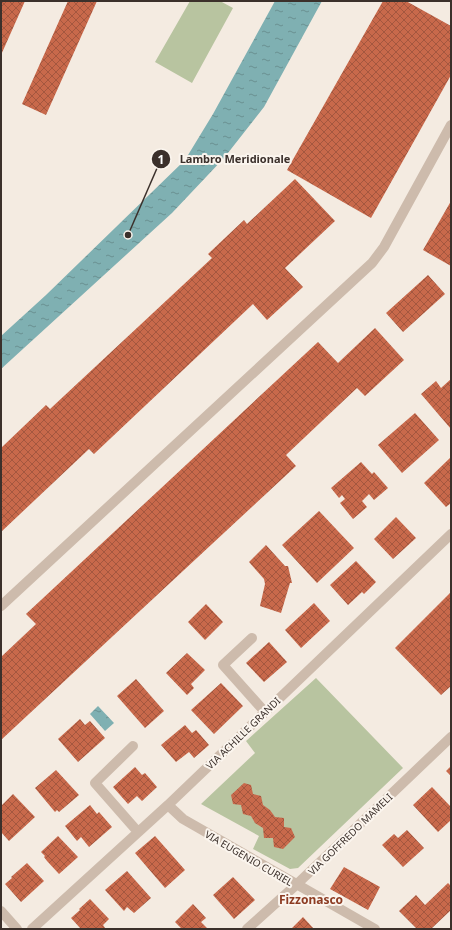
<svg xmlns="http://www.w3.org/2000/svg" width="452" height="930" viewBox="0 0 452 930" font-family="'Noto Sans',sans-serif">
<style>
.park{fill:#b8c4a0}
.water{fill:url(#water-ripples)}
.building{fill:url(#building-cross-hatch)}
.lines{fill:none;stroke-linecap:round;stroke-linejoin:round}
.minor{stroke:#cdbbac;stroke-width:10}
.labels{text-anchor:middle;stroke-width:4;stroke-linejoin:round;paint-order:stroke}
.street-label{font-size:10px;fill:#3b302b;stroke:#fbf5ee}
.quarter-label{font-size:12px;font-weight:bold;fill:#8c3b22;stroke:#fbf5ee}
.leader{fill:none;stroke:#3b302b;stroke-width:1.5}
.callout-dot{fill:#3b302b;stroke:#fbf5ee;stroke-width:1.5}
.mark-label{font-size:12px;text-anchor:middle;font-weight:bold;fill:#fff}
.callout-label{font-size:11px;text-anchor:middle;font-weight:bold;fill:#3b302b;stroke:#fbf5ee;stroke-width:4;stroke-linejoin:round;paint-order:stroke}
</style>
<defs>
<pattern id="water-ripples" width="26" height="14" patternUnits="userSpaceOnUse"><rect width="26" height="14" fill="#7fb0b2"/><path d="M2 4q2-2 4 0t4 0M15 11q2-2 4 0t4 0" fill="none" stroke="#699091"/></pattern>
<pattern id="building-cross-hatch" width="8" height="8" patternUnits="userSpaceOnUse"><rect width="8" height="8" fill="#c8694b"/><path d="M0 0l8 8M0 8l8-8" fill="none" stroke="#a4573f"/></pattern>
</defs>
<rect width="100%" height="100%" fill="#f4ebe1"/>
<path class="park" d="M 190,1 L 220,1 L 233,8 L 192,83 L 155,62 Z
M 316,678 L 403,768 L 298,868 L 290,869 L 253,849 L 259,836 L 201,804 L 255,753 L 246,741 Z"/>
<path class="water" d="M 275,1 L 322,1 L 264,107 L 224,158 L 172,213 L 1,369 L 1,336 L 46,295 L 185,160 L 213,114 Z
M 98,706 L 114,723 L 105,731 L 90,714 Z"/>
<path class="building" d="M 1,1 L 25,1 L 1,55 Z
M 68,1 L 97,1 L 46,115 L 22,104 Z
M 383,1 L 406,1 L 451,26 L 451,75 L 371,218 L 287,170 Z
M 295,179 L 335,221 L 285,268 L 303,287 L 267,320 L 253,304 L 94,454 L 89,449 L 1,532 L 1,448 L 46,405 L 50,409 L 212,258 L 208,254 L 244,220 L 247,224 Z
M 451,201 L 451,266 L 423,250 Z
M 428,275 L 445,294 L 403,332 L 386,313 Z
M 375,328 L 404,360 L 365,396 L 357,388 L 286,455 L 296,466 L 1,740 L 1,657 L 36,624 L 26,614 L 318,342 L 338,363 Z
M 451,379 L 451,429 L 421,394 L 436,381 L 441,388 Z
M 415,413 L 439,440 L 402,473 L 378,445 Z
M 451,457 L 451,503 L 446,507 L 424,483 Z
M 361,462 L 372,474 L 374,472 L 388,488 L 374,500 L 369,494 L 362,501 L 367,507 L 353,519 L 340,503 L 345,499 L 342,495 L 339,498 L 331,488 Z
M 319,511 L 354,548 L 317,583 L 282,545 Z
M 396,517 L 416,538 L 393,559 L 374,539 Z
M 266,545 L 285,566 L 288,566 L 292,583 L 290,583 L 281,613 L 260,606 L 265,584 L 264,579 L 249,562 Z
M 356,561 L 376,582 L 364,594 L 362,592 L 348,605 L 330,585 Z
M 451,592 L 451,686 L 441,695 L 395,648 Z
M 314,603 L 330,621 L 301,648 L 285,630 Z
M 206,604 L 223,622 L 205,640 L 188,622 Z
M 269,642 L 287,662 L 264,682 L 246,663 Z
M 187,653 L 205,670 L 191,684 L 194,688 L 187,695 L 166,673 Z
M 136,679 L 164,711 L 145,728 L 117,696 Z
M 221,683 L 243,706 L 214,734 L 191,710 Z
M 80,719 L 85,725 L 90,721 L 105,738 L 78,762 L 58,739 Z
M 185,725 L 192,733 L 196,730 L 209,745 L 194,758 L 189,752 L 176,762 L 161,745 Z
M 451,766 L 451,776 L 446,771 Z
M 135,767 L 142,775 L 145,773 L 157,787 L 142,801 L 137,796 L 128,804 L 113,787 Z
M 56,770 L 79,795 L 59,812 L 57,810 L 55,812 L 35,788 Z
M 244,783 L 251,785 L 253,794 L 261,796 L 263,805 L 270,810 L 275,817 L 284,818 L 284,827 L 291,828 L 295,837 L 283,849 L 274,847 L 273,838 L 264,838 L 263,828 L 255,823 L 251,816 L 243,814 L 241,805 L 233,804 L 231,795 Z
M 432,787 L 451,807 L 451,820 L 438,832 L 413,805 Z
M 13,794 L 35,817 L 9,841 L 1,832 L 1,806 Z
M 90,805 L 97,814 L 99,812 L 112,827 L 89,847 L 81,837 L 77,841 L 65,826 Z
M 407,830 L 424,848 L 403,867 L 382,845 L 394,834 L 398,838 Z
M 58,836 L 78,857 L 59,874 L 47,861 L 44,857 L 45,856 L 41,852 Z
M 155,836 L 185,870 L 165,888 L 135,853 Z
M 27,863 L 44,881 L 21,902 L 5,884 L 12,878 L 11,877 Z
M 344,867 L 380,887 L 368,910 L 330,889 Z
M 127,871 L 151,898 L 134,913 L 127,907 L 124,911 L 105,890 Z
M 233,877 L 255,900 L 234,919 L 213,895 Z
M 448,883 L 451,886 L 451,910 L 431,929 L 417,929 L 399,911 L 416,895 L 425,905 Z
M 90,899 L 109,919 L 103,925 L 105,928 L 103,929 L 81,929 L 71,918 L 80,910 L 79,909 Z
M 193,904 L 206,918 L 201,922 L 208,929 L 182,929 L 175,922 Z
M 303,917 L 314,929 L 291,929 Z"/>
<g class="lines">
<path class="minor" d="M 1,606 L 372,263 L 384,247 L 451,125
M 252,638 L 223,665 L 265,712
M 133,746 L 95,783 L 138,832
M 168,805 L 183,819 L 375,929
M 1,911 L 17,929
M 32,929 L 168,805 L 451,534
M 247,929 L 296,885 L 451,737"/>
</g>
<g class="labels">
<g class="street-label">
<text transform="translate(243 733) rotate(-44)" y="4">VIA ACHILLE GRANDI</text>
<text transform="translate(350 834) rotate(-44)" y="4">VIA GOFFREDO MAMELI</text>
<text transform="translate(249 858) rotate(30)" y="4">VIA EUGENIO CURIEL</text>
</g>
<g class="quarter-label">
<text x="311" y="904">Fizzonasco</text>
</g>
</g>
<path class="leader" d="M128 235L161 159"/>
<g class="callout-dot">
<circle cx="128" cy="235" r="4"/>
<circle cx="161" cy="159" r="10"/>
</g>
<g class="mark-label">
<text x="161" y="164">1</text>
</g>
<g class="callout-label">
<text x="235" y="163">Lambro Meridionale</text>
</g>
<rect width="452" height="930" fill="none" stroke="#3b302b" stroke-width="4"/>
</svg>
